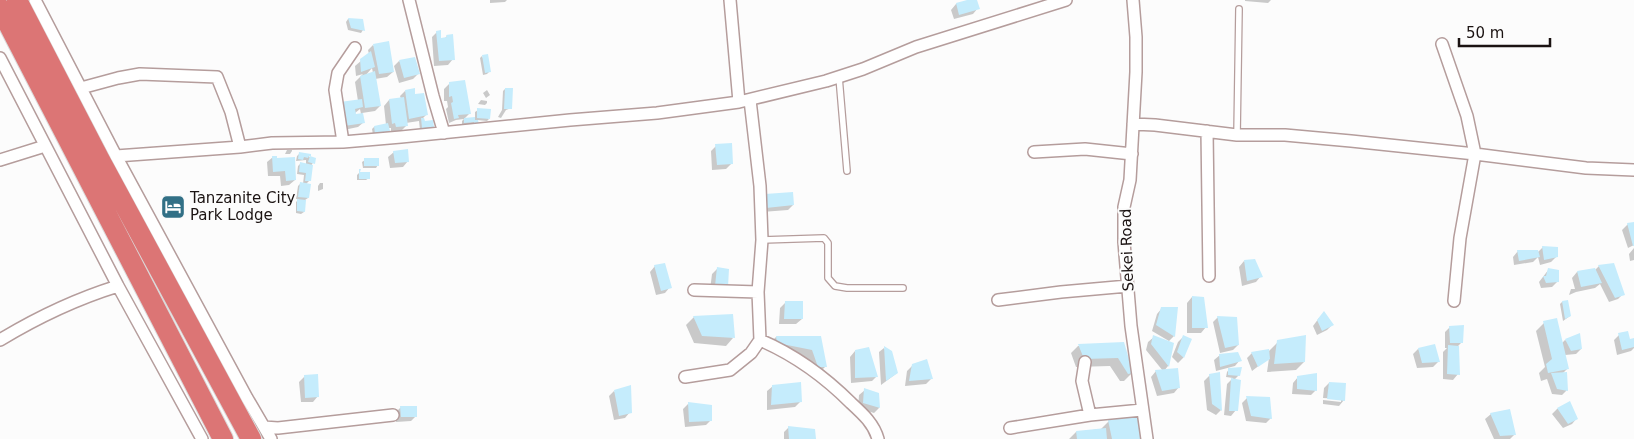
<svg xmlns="http://www.w3.org/2000/svg" width="1634" height="439" viewBox="0 0 1634 439" font-family="'DejaVu Sans',sans-serif">
<style>
.shadow{fill:#0003;fill-rule:evenodd}
.building{fill:#c5ecfc}
.lines{fill:none;stroke-linecap:round;stroke-linejoin:round}
.lane-casing{stroke:#b59d9c;stroke-width:8}
.street-casing{stroke:#b59d9c;stroke-width:14}
.highway-casing{stroke:#dbd9d9;stroke-width:22}
.lane{stroke:#fff;stroke-width:5.5}
.street{stroke:#fff;stroke-width:11}
.highway{stroke:#dc7575;stroke-width:20}
.labels{text-anchor:middle;stroke-width:4;stroke-linejoin:round;paint-order:stroke}
.poi-label{font-size:15px;fill:#1b1312;stroke:#fcfcfc;text-anchor:start}
.street-label{font-size:15px;fill:#1b1312;stroke:#fcfcfc}
</style>
<rect width="100%" height="100%" fill="#fcfcfc"/>
<path class="shadow" d="M 490,0 L 507,0 L 505,2 L 490,3 Z
M 972,0 L 976,0 L 978,8 L 973,14 L 954,19 L 951,10 L 956,4 Z
M 1245,0 L 1271,0 L 1268,3 L 1245,1 Z
M 348,19 L 362,20 L 363,30 L 361,33 L 348,30 L 346,22 Z
M 437,32 L 440,39 L 444,39 L 447,36 L 453,59 L 448,65 L 434,66 L 432,37 Z
M 373,45 L 393,72 L 387,77 L 375,79 L 380,106 L 375,111 L 362,113 L 364,122 L 358,127 L 339,131 L 358,101 L 355,82 L 363,74 L 356,76 L 355,66 L 369,54 L 368,50 ZM 372,68 L 373,73 L 365,76 ZM 360,109 L 361,114 L 355,115 L 355,113 Z
M 482,56 L 489,72 L 487,74 L 483,75 L 480,58 Z
M 399,61 L 418,74 L 413,79 L 399,83 L 394,66 Z
M 450,83 L 469,114 L 464,119 L 475,118 L 475,112 L 478,110 L 489,119 L 487,121 L 477,120 L 477,124 L 472,126 L 472,124 L 462,124 L 462,121 L 464,119 L 456,120 L 449,123 L 446,109 L 448,107 L 447,101 L 444,101 L 444,89 Z
M 505,89 L 511,108 L 506,110 L 501,118 L 498,117 L 502,110 L 503,91 Z
M 487,90 L 490,95 L 486,98 L 483,93 Z
M 405,91 L 414,95 L 426,115 L 423,118 L 423,122 L 432,126 L 430,129 L 420,130 L 419,121 L 406,123 L 407,125 L 401,131 L 391,132 L 391,128 L 388,128 L 388,131 L 386,133 L 373,135 L 372,129 L 374,127 L 386,125 L 384,106 L 389,100 L 401,99 L 400,96 Z
M 481,100 L 487,101 L 487,103 L 485,105 L 478,104 Z
M 716,146 L 732,163 L 726,169 L 712,170 L 711,151 Z
M 287,150 L 292,150 L 292,151 L 290,154 L 285,154 Z
M 394,152 L 408,161 L 403,167 L 390,168 L 388,157 Z
M 300,153 L 310,155 L 309,157 L 315,159 L 311,166 L 309,181 L 306,184 L 308,198 L 305,200 L 304,212 L 301,214 L 296,213 L 296,202 L 299,199 L 296,199 L 298,186 L 300,184 L 303,184 L 304,175 L 297,174 L 298,166 L 301,163 L 306,165 L 306,160 L 296,161 L 297,156 Z
M 273,157 L 295,180 L 289,185 L 281,186 L 280,176 L 268,176 L 267,162 Z
M 365,160 L 378,165 L 376,168 L 363,168 L 362,162 Z
M 359,173 L 369,178 L 366,180 L 357,180 L 357,175 Z
M 320,183 L 323,183 L 323,189 L 318,191 L 318,186 Z
M 765,195 L 793,205 L 788,210 L 761,212 Z
M 1634,223 L 1634,245 L 1628,248 L 1622,230 L 1628,224 Z
M 1543,247 L 1557,256 L 1551,262 L 1540,265 L 1538,257 L 1533,262 L 1514,265 L 1513,257 L 1518,251 L 1538,252 Z
M 1634,248 L 1634,260 L 1630,261 L 1629,254 Z
M 1244,261 L 1261,276 L 1256,282 L 1242,286 L 1239,267 Z
M 1613,265 L 1623,294 L 1618,299 L 1609,302 L 1600,284 L 1595,288 L 1576,292 L 1569,295 L 1571,289 L 1575,289 L 1572,278 L 1577,272 L 1594,271 L 1599,266 Z
M 655,266 L 670,287 L 665,293 L 656,295 L 650,272 Z
M 717,269 L 721,292 L 710,290 L 712,274 Z
M 1549,269 L 1558,281 L 1552,287 L 1541,288 L 1539,282 Z
M 1192,297 L 1206,327 L 1201,333 L 1187,333 L 1187,303 Z
M 1567,301 L 1570,316 L 1563,321 L 1560,304 L 1562,302 Z
M 786,302 L 802,319 L 796,324 L 779,324 L 780,308 Z
M 1162,308 L 1174,336 L 1169,341 L 1152,331 L 1157,314 Z
M 694,317 L 733,338 L 726,346 L 694,343 L 686,325 Z
M 1218,317 L 1238,345 L 1233,350 L 1220,353 L 1213,322 Z
M 1319,318 L 1332,325 L 1327,330 L 1317,335 L 1313,326 Z
M 1544,323 L 1562,343 L 1565,340 L 1581,349 L 1576,354 L 1565,355 L 1568,368 L 1562,374 L 1567,390 L 1562,395 L 1552,394 L 1547,379 L 1541,381 L 1539,373 L 1545,367 L 1536,331 Z
M 1450,327 L 1462,342 L 1458,346 L 1458,374 L 1453,380 L 1443,379 L 1443,352 L 1447,348 L 1445,348 L 1445,332 Z
M 1619,335 L 1629,340 L 1634,339 L 1634,348 L 1631,351 L 1617,355 L 1614,340 Z
M 776,337 L 820,337 L 826,366 L 818,374 L 804,358 L 769,351 L 768,345 Z
M 1154,337 L 1173,344 L 1168,366 L 1164,371 L 1179,387 L 1174,393 L 1157,396 L 1151,377 L 1156,371 L 1163,371 L 1146,350 L 1148,342 Z
M 1183,337 L 1191,339 L 1183,358 L 1178,363 L 1172,357 L 1178,342 Z
M 1278,342 L 1304,362 L 1296,370 L 1267,372 L 1269,358 L 1252,371 L 1247,358 L 1252,353 L 1268,352 Z
M 1123,343 L 1132,373 L 1124,381 L 1120,381 L 1110,366 L 1076,367 L 1071,353 L 1078,346 Z
M 884,348 L 897,373 L 881,385 L 879,352 Z
M 1418,349 L 1438,362 L 1433,367 L 1417,368 L 1413,354 Z
M 855,351 L 877,376 L 872,381 L 851,383 L 850,357 Z
M 1220,355 L 1240,360 L 1235,366 L 1216,371 L 1214,360 Z
M 913,365 L 931,379 L 926,384 L 905,386 L 907,371 Z
M 1229,369 L 1239,375 L 1234,380 L 1236,410 L 1231,416 L 1224,415 L 1227,384 L 1233,378 L 1226,377 L 1227,372 Z
M 1210,375 L 1221,410 L 1216,415 L 1207,410 L 1204,381 Z
M 305,376 L 318,396 L 313,402 L 301,402 L 299,382 Z
M 1298,377 L 1316,390 L 1311,395 L 1292,394 L 1293,383 Z
M 1329,383 L 1344,400 L 1339,406 L 1323,404 L 1323,400 L 1341,402 L 1341,399 L 1323,398 L 1324,388 Z
M 773,386 L 800,402 L 795,407 L 767,410 L 767,391 Z
M 865,390 L 877,394 L 879,408 L 874,413 L 858,408 L 859,395 Z
M 614,391 L 630,412 L 625,418 L 614,420 L 609,396 Z
M 1247,398 L 1271,418 L 1266,423 L 1246,421 L 1242,403 Z
M 1569,403 L 1577,418 L 1572,424 L 1563,428 L 1552,414 L 1557,409 Z
M 688,404 L 711,406 L 711,420 L 706,425 L 685,427 L 683,409 Z
M 401,407 L 416,416 L 411,421 L 396,422 L 396,412 Z
M 1491,414 L 1515,434 L 1510,439 L 1494,439 L 1485,419 Z
M 1109,421 L 1141,439 L 1069,439 L 1076,432 L 1101,429 Z
M 789,427 L 815,439 L 784,439 L 784,432 Z"/>
<path class="building" d="M 967,0 L 977,0 L 980,9 L 959,15 L 956,3 Z
M 348,18 L 363,19 L 365,31 L 351,28 Z
M 441,30 L 441,38 L 447,37 L 446,35 L 453,34 L 455,60 L 439,61 L 436,31 Z
M 389,41 L 394,72 L 379,74 L 373,44 Z
M 371,51 L 375,67 L 361,72 L 360,59 Z
M 488,54 L 491,72 L 485,73 L 482,55 Z
M 415,57 L 420,74 L 404,78 L 399,60 Z
M 375,71 L 381,106 L 365,108 L 360,76 Z
M 465,80 L 471,114 L 458,115 L 459,118 L 454,119 L 451,103 L 453,102 L 452,96 L 449,97 L 449,82 Z
M 415,88 L 415,94 L 424,93 L 428,115 L 409,119 L 405,90 Z
M 505,88 L 513,88 L 512,109 L 504,109 Z
M 404,97 L 408,126 L 396,127 L 395,123 L 392,124 L 389,99 Z
M 362,99 L 363,107 L 355,109 L 356,114 L 363,113 L 365,123 L 344,126 L 340,102 Z
M 477,108 L 491,109 L 490,119 L 477,118 Z
M 475,117 L 475,120 L 478,120 L 479,124 L 474,125 L 474,122 L 464,123 L 464,118 Z
M 421,118 L 424,118 L 425,121 L 433,120 L 434,127 L 422,128 Z
M 388,123 L 390,131 L 375,134 L 374,126 Z
M 732,143 L 733,164 L 717,165 L 715,144 Z
M 408,149 L 409,162 L 395,163 L 393,151 Z
M 299,152 L 311,154 L 311,156 L 309,156 L 308,158 L 304,157 L 303,160 L 298,159 Z
M 272,156 L 277,156 L 277,158 L 295,157 L 296,180 L 286,181 L 285,171 L 273,172 Z
M 310,156 L 316,158 L 315,164 L 308,162 Z
M 364,158 L 379,158 L 379,166 L 364,166 Z
M 300,162 L 313,165 L 311,181 L 305,181 L 306,173 L 299,172 Z
M 359,169 L 361,169 L 360,172 L 370,172 L 370,179 L 359,179 Z
M 300,182 L 311,184 L 309,198 L 298,197 Z
M 793,192 L 794,205 L 766,208 L 765,194 Z
M 297,199 L 306,200 L 305,212 L 297,211 Z
M 1634,222 L 1634,246 L 1633,246 L 1627,223 Z
M 1542,246 L 1558,247 L 1558,257 L 1544,260 Z
M 1517,250 L 1538,250 L 1540,257 L 1519,261 Z
M 1255,259 L 1263,277 L 1247,281 L 1244,260 Z
M 665,263 L 672,288 L 661,291 L 654,265 Z
M 1614,263 L 1625,295 L 1615,298 L 1598,265 Z
M 717,267 L 729,269 L 728,287 L 715,286 Z
M 1548,268 L 1559,270 L 1559,282 L 1546,283 L 1543,276 L 1546,276 Z
M 1595,268 L 1602,283 L 1581,287 L 1577,271 Z
M 1192,296 L 1204,297 L 1208,328 L 1192,328 Z
M 1568,300 L 1571,316 L 1565,319 L 1562,301 Z
M 785,301 L 803,301 L 803,319 L 784,319 Z
M 1161,307 L 1178,307 L 1175,337 L 1156,325 Z
M 1324,311 L 1334,325 L 1322,331 L 1317,320 Z
M 733,314 L 735,338 L 702,336 L 693,316 Z
M 1217,316 L 1237,317 L 1239,345 L 1225,348 Z
M 1557,318 L 1569,369 L 1548,373 L 1546,364 L 1552,359 L 1543,321 Z
M 1464,325 L 1463,343 L 1450,343 L 1449,326 Z
M 1628,331 L 1630,339 L 1634,338 L 1634,347 L 1622,350 L 1618,333 Z
M 1580,333 L 1582,349 L 1571,351 L 1565,339 Z
M 1153,335 L 1174,343 L 1169,367 L 1151,344 Z
M 1183,335 L 1192,339 L 1184,358 L 1177,352 Z
M 1306,335 L 1305,362 L 1274,364 L 1277,340 Z
M 776,336 L 821,336 L 827,367 L 818,367 L 812,350 L 777,343 Z
M 1124,342 L 1133,373 L 1128,374 L 1118,358 L 1084,359 L 1078,344 Z
M 1435,344 L 1440,362 L 1422,363 L 1418,348 Z
M 1448,345 L 1459,346 L 1460,375 L 1447,374 Z
M 884,346 L 892,351 L 898,373 L 886,381 Z
M 869,347 L 878,377 L 855,378 L 855,350 Z
M 1269,349 L 1270,359 L 1258,367 L 1251,352 Z
M 1238,352 L 1242,361 L 1220,367 L 1219,354 Z
M 927,359 L 933,379 L 909,381 L 912,364 Z
M 1242,367 L 1240,376 L 1228,375 L 1228,368 Z
M 1178,368 L 1180,388 L 1162,391 L 1155,370 Z
M 1220,372 L 1222,411 L 1212,404 L 1209,374 Z
M 1567,372 L 1568,391 L 1557,389 L 1551,373 Z
M 1317,373 L 1317,391 L 1297,389 L 1297,376 Z
M 318,374 L 319,397 L 305,398 L 304,375 Z
M 1231,378 L 1241,380 L 1238,411 L 1229,411 Z
M 801,382 L 802,402 L 771,405 L 772,385 Z
M 1329,382 L 1346,383 L 1345,401 L 1327,399 Z
M 631,385 L 632,413 L 619,416 L 614,390 Z
M 864,388 L 879,393 L 880,408 L 863,403 Z
M 1246,396 L 1270,397 L 1272,419 L 1251,416 Z
M 1570,401 L 1578,419 L 1568,424 L 1557,408 Z
M 688,402 L 712,405 L 712,421 L 689,422 Z
M 400,406 L 417,406 L 417,417 L 401,417 Z
M 1510,409 L 1516,435 L 1500,436 L 1490,413 Z
M 1138,416 L 1143,439 L 1112,439 L 1108,420 Z
M 788,426 L 815,429 L 816,439 L 789,439 Z
M 1106,428 L 1107,439 L 1077,439 L 1076,431 Z"/>
<g class="lines">
<defs>
<path id="lane" d="M 839,77 L 847,171
M 1237,135 L 1239,9
M 762,240 L 824,238 L 828,243 L 828,278 L 835,286 L 847,288 L 903,288"/>
<path id="street" d="M 35,0 L 116,156 L 247,398 L 271,439
M 409,0 L 433,96 L 444,133
M 730,0 L 739,102
M 1133,0 L 1136,37 L 1136,72 L 1130,180 L 1124,207 L 1124,242 L 1131,326 L 1147,439
M 1442,44 L 1467,116 L 1475,154 L 1460,238 L 1454,301
M 0,58 L 118,286 L 202,439
M 81,88 L 118,78 L 140,74 L 217,77 L 231,112 L 240,147
M 1133,124 L 1155,125 L 1237,135 L 1285,135 L 1351,141 L 1475,154 L 1586,168 L 1634,170
M 1207,131 L 1209,276
M 343,142 L 335,90 L 338,73 L 355,48
M 1034,152 L 1085,149 L 1132,154
M 116,156 L 240,147 L 272,143 L 343,142 L 401,137 L 570,120 L 657,113 L 739,102 L 826,81 L 863,69 L 916,47 L 1066,0
M 0,160 L 45,146
M 694,290 L 758,292
M 998,300 L 1061,292 L 1128,286
M 0,340 C 38,317 76,299 118,286
M 760,340 C 795,355 824,376 851,403 C 863,414 874,424 878,439
M 1085,362 L 1082,381 L 1090,415
M 685,377 L 730,370 L 751,353 L 760,340 L 758,292 L 762,240 L 760,186 L 750,100
M 264,427 L 278,428 L 393,415
M 1010,428 L 1090,415 L 1142,410"/>
<path id="highway" d="M 17,0 L 99,158 L 251,439
M 0,8 L 223,439"/>
</defs>
<use href="#lane" class="lane-casing"/>
<use href="#street" class="street-casing"/>
<use href="#highway" class="highway-casing"/>
<use href="#lane" class="lane"/>
<use href="#street" class="street"/>
<use href="#highway" class="highway"/>
</g>
<defs>
<symbol id="hotel-square" viewBox="-11 -11 22 22"><rect x="-9" y="-9" width="18" height="18" rx="4" fill="#327086" stroke="#fcfcfc"/><path d="M-6-4.5h1.5V1H6V5H4.5V3h-9V5H-6ZM-4 0a1.8 1.8 0 1 1 3.6 0ZM.5 0V-2.5h3Q6-2.5 6 0Z" fill="#fff"/></symbol>
</defs>
<g fill-rule="evenodd">
<use href="#hotel-square" x="159" y="193" width="28" height="28"/>
</g>
<g class="labels">
<g class="poi-label">
<text x="190" y="203">Tanzanite City<tspan x="190" dy="17">Park Lodge</tspan></text>
</g>
<g class="street-label">
<text transform="translate(1127 250) rotate(-92)" y="5">Sekei Road</text>
</g>
</g>
<path d="M1459 38v8h91v-8" fill="none" stroke="#1b1312" stroke-width="2.5"/>
<text x="1466" y="38" font-size="15" fill="#1b1312" stroke="#fcfcfc" stroke-width="4" paint-order="stroke">50 m</text>
</svg>
